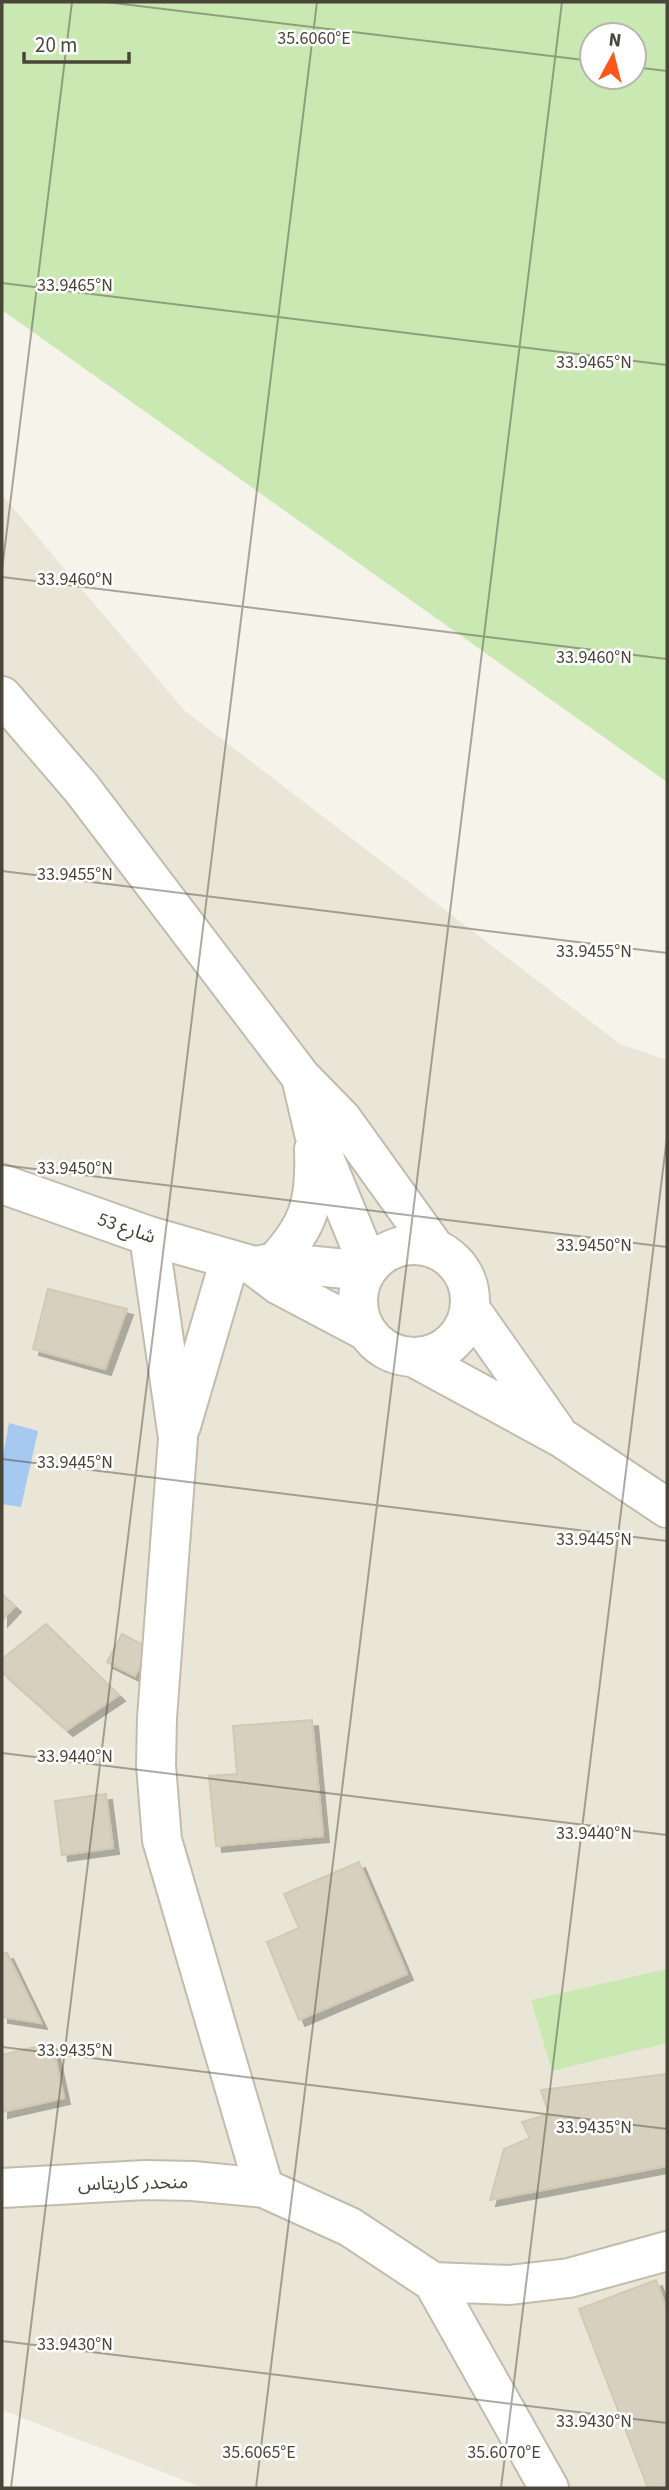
<svg xmlns="http://www.w3.org/2000/svg" width="669" height="2490" viewBox="0 0 669 2490" font-family="'Source Sans 3','Noto Sans Arabic',sans-serif">
<style>
.residential{fill:#e9e6d8}
.green{fill:#cae9b2;fill-rule:evenodd}
.water{fill:#a6c9f2}
.building{fill:#d7d0bf;stroke:#d2c9b2;stroke-width:2;filter:url(#shadow)}
.lines{fill:none;stroke-linecap:round;stroke-linejoin:round}
.minor-casing{stroke:#c1bcac;stroke-width:42}
.minor{stroke:#fff;stroke-width:38}
.ticks{fill:none;stroke:#494538;stroke-width:2;stroke-opacity:0.45}
.labels{text-anchor:middle;stroke-width:5;stroke-linejoin:round;paint-order:stroke}
.street-label{font-size:19px;fill:#494538;stroke:#fff}
.ticks-label{font-size:18px;text-anchor:middle;fill:#494538;stroke:#fff;stroke-width:5;stroke-linejoin:round;paint-order:stroke}
</style>
<defs>
<filter id="shadow"><feDropShadow dx="6" dy="6" stdDeviation="0" flood-color="#0004"/></filter>
</defs>
<rect width="100%" height="100%" fill="#f5f3ea"/>
<path class="residential" d="M 2,495 L 185,711 L 620,1044 L 667,1060 L 667,2488 L 204,2488 L 2,2410 Z"/>
<path class="green" d="M 2,2 L 667,2 L 667,782 L 2,310 ZM 592,35 L 634,35 L 634,77 L 592,77 Z
M 667,1969 L 667,2043 L 552,2071 L 531,2000 Z"/>
<path class="water" d="M 9,1423 L 38,1431 L 21,1507 L 2,1504 L 2,1461 Z"/>
<path class="building" d="M 48,1289 L 127,1309 L 105,1369 L 33,1349 Z
M 2,1594 L 15,1606 L 2,1620 Z
M 46,1624 L 119,1695 L 67,1730 L 2,1672 L 2,1659 Z
M 122,1634 L 149,1648 L 135,1676 L 107,1662 Z
M 312,1720 L 323,1836 L 216,1846 L 209,1776 L 237,1774 L 233,1726 Z
M 106,1794 L 113,1848 L 62,1855 L 55,1801 Z
M 359,1862 L 407,1974 L 299,2020 L 267,1942 L 299,1928 L 284,1894 Z
M 7,1953 L 41,2023 L 2,2017 L 2,1954 Z
M 52,2043 L 64,2098 L 2,2112 L 2,2055 Z
M 667,2074 L 667,2166 L 490,2200 L 504,2149 L 530,2138 L 522,2122 L 549,2114 L 541,2090 Z
M 656,2280 L 667,2310 L 667,2488 L 648,2488 L 579,2309 Z"/>
<g class="lines">
<defs>
<path id="minor" d="M 2,696 L 82,789 L 301,1077 L 342,1119 L 434,1247
M 301,1077 L 314,1133 L 369,1267
M 2,1184 L 149,1236 L 254,1266 L 279,1285 L 366,1331
M 149,1236 L 178,1438 L 157,1718 L 156,1765 L 162,1840 L 264,2188
M358 1301a56 56 0 1 1 112 0a56 56 0 1 1-112 0Z
M 275,1262 C 310,1225 316,1200 314,1149
M 256,1266 L 275,1262 L 366,1271
M 471,1310 L 556,1431
M 415,1358 L 562,1438 L 667,1508
M 181,1426 L 230,1259
M 2,2188 L 145,2180 L 193,2181 L 264,2188 L 350,2227 L 433,2282 L 549,2488
M 433,2282 L 510,2285 L 569,2278 L 667,2251"/>
</defs>
<use href="#minor" class="minor-casing"/>
<use href="#minor" class="minor"/>
</g>
<path class="ticks" d="M 106,2 L 592,61M 634,67 L 667,71M 2,283 L 667,365M 2,570 L 72,2M 2,577 L 667,659M 2,871 L 667,953M 2,1165 L 667,1247M 2,1459 L 667,1541M 2,1753 L 667,1835M 2,2047 L 667,2129M 2,2341 L 667,2423M 11,2488 L 317,2M 256,2488 L 562,2M 501,2488 L 667,1137"/>
<g class="labels">
<g class="street-label">
<text transform="translate(127 1227) rotate(19)" y="7">شارع 53</text>
<text transform="translate(133 2182) rotate(-1)" y="7">منحدر كاريتاس</text>
</g>
</g>
<g class="ticks-label">
<text x="314" y="44">35.6060°E</text>
<text x="75" y="291">33.9465°N</text>
<text x="594" y="368">33.9465°N</text>
<text x="75" y="585">33.9460°N</text>
<text x="594" y="663">33.9460°N</text>
<text x="75" y="880">33.9455°N</text>
<text x="594" y="957">33.9455°N</text>
<text x="75" y="1174">33.9450°N</text>
<text x="594" y="1251">33.9450°N</text>
<text x="75" y="1468">33.9445°N</text>
<text x="594" y="1545">33.9445°N</text>
<text x="75" y="1762">33.9440°N</text>
<text x="594" y="1839">33.9440°N</text>
<text x="75" y="2056">33.9435°N</text>
<text x="594" y="2133">33.9435°N</text>
<text x="75" y="2350">33.9430°N</text>
<text x="594" y="2427">33.9430°N</text>
<text x="259" y="2458">35.6065°E</text>
<text x="504" y="2458">35.6070°E</text>
</g>
<rect width="669" height="2490" fill="none" stroke="#494538" stroke-width="7"/>
<g transform="translate(613 56) rotate(7)"><circle r="33" fill="#ffffff" stroke="#b6b5af" stroke-width="2"/>
<path d="M0-5L12 26L0 18L-12 26Z" fill="#fd5819"/>
<text y="-10" font-size="19" font-weight="bold" text-anchor="middle" fill="#494538">N</text>
</g>
<path d="M24 52v10h105v-10" fill="none" stroke="#494538" stroke-width="3.5"/>
<text x="35" y="52" font-size="21" fill="#494538" stroke="#ffffff" stroke-width="5" paint-order="stroke">20 m</text>
</svg>
